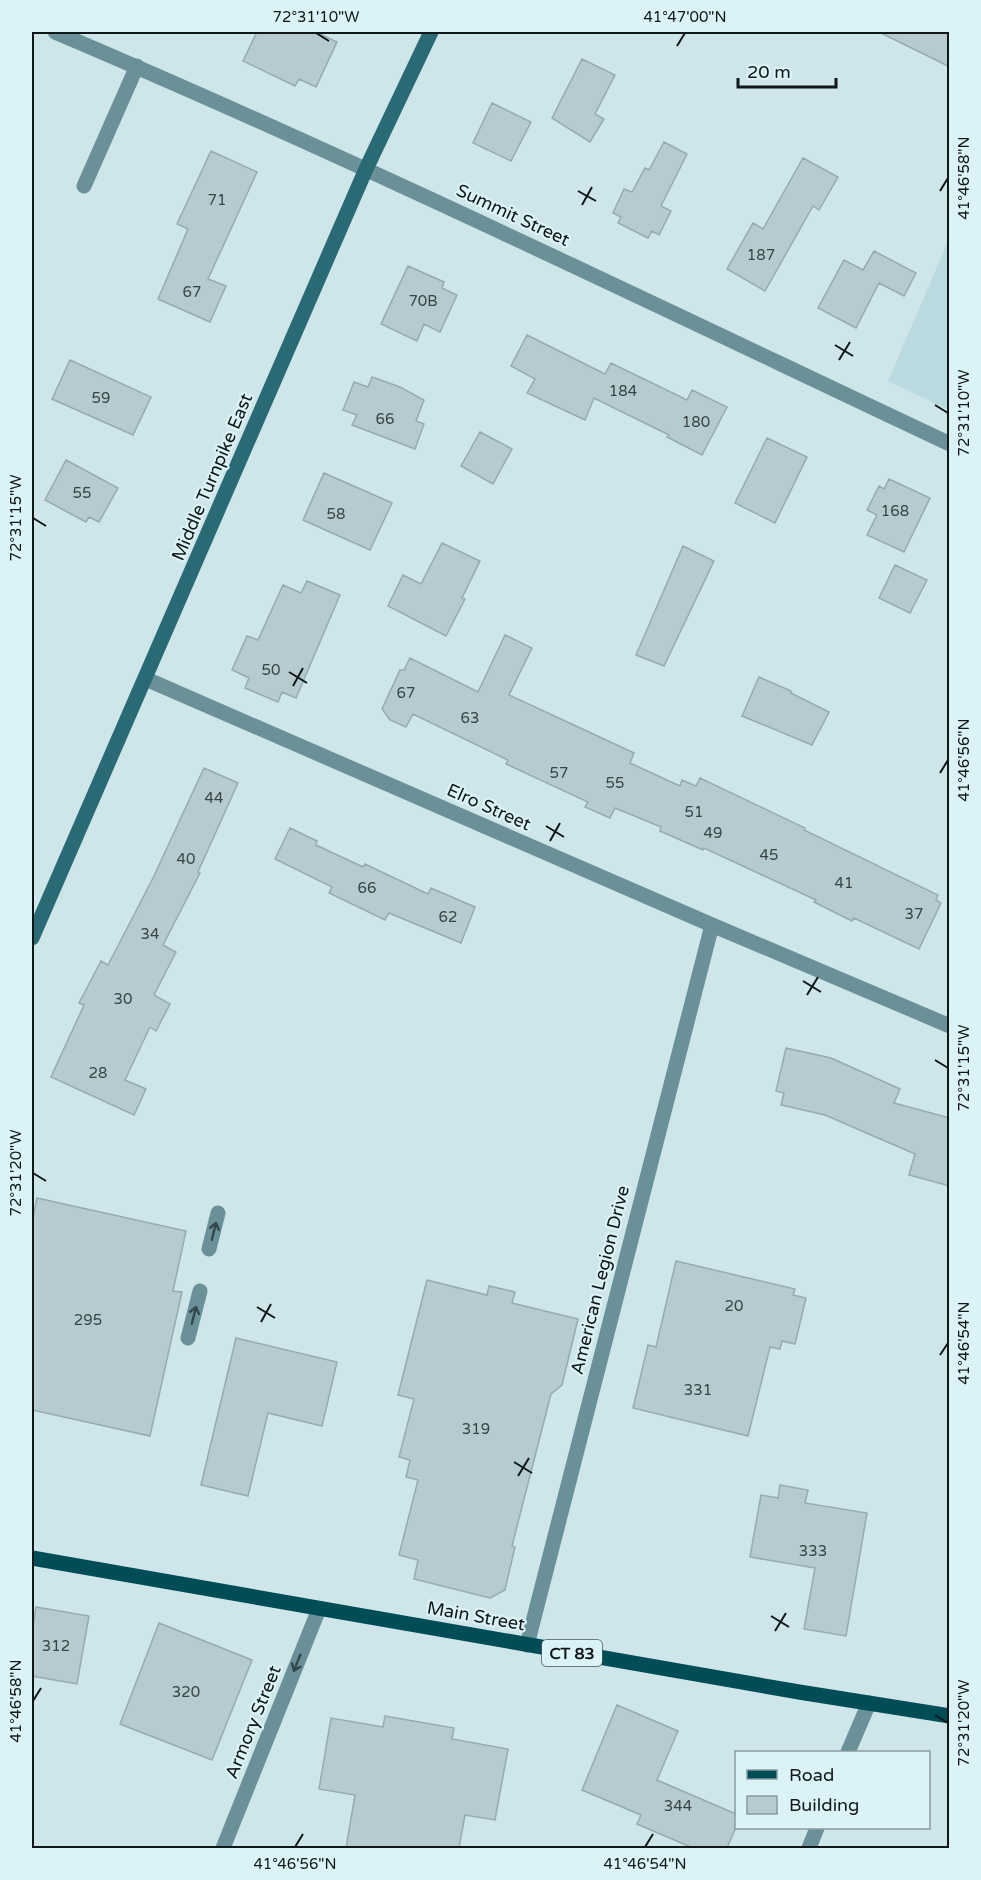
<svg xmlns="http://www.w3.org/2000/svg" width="981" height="1880" viewBox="0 0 981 1880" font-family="'Varela Round',sans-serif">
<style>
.built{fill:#badae0}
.building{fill:#b5cbcf;stroke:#96abaf;stroke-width:1.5}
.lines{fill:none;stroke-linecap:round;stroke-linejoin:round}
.service{stroke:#6a9198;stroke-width:15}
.minor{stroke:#6a9198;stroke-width:15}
.tertiary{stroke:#6a9198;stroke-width:15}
.secondary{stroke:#2a6a75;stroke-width:15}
.primary{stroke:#004d58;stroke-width:15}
.oneway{stroke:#33484b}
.ticks{fill:none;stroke:#0f1718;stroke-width:2}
.labels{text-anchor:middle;stroke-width:4.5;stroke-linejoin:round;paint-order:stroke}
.number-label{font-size:15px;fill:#384446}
.shield{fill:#dbf2f7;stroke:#4c595b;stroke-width:1.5}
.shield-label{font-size:16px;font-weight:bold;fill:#0f1718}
.street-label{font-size:18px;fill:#0f1718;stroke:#dbf2f7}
.neatline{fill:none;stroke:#0f1718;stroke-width:2}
.ticks-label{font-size:15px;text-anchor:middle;fill:#0f1718}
</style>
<rect width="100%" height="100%" fill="#cee5e9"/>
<path class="built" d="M 949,239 L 950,410 L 949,410 L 888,381 Z"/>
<path class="building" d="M 257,32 L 316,32 L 337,42 L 316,87 L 299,79 L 295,86 L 243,61 Z
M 879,32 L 950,32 L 950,67 Z
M 582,59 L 615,75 L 595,114 L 604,119 L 590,142 L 552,118 Z
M 492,103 L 531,122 L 511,161 L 473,143 Z
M 664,142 L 687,154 L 661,206 L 671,211 L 659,235 L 652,231 L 648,238 L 618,223 L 621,217 L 613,213 L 624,189 L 632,192 L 645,168 L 649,170 Z
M 211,151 L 257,172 L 208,279 L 226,286 L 210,322 L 158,299 L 188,229 L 177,224 Z
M 803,158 L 838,177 L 819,210 L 813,206 L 765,291 L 727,269 L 753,223 L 763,229 Z
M 874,251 L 916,273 L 904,296 L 879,283 L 856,328 L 818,308 L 844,260 L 863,270 Z
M 408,266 L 444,282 L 442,288 L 457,295 L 440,332 L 424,324 L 417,341 L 381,324 Z
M 527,335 L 605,374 L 611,363 L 687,400 L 692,390 L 727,407 L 702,455 L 667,437 L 669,435 L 594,398 L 585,420 L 527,393 L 535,379 L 511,366 Z
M 70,360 L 151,397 L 133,435 L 52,399 Z
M 372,377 L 400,387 L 424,400 L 416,421 L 424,424 L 415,449 L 352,425 L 357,415 L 343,410 L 354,382 L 368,387 Z
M 480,432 L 512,449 L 493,484 L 461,466 Z
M 767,438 L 807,457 L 775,523 L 735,503 Z
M 66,460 L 118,488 L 99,522 L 89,517 L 86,522 L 45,500 Z
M 324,473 L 392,503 L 370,550 L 303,520 Z
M 889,479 L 930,498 L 904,552 L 867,535 L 877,515 L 867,510 L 879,486 L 884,489 Z
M 442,543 L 480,561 L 462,598 L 465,599 L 446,636 L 388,606 L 403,575 L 421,584 Z
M 683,546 L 714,561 L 664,666 L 636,655 Z
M 895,565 L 927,580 L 910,613 L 879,598 Z
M 307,581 L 340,595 L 296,698 L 282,692 L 278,702 L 245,688 L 249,678 L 232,670 L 247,636 L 258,640 L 283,585 L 301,593 Z
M 505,635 L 532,648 L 509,695 L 634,753 L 630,763 L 680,786 L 682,780 L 696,786 L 700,778 L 805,828 L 804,830 L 938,895 L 936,900 L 941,903 L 919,949 L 854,918 L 852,921 L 814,902 L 816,900 L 704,848 L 703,850 L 660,831 L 661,827 L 615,808 L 610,818 L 585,807 L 588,802 L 506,764 L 508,760 L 413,714 L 406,727 L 390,720 L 382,709 L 400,670 L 404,670 L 410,658 L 478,692 Z
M 759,677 L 791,691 L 791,693 L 829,712 L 812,745 L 742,716 Z
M 204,768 L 238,783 L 198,872 L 200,873 L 163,945 L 176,952 L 154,995 L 170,1004 L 156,1031 L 150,1027 L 125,1080 L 146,1089 L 134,1115 L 51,1077 L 84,1005 L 79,1003 L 101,961 L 108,965 L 153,878 Z
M 290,828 L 317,841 L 316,845 L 363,867 L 365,864 L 428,894 L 431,888 L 475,907 L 461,943 L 389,913 L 385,920 L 329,893 L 332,887 L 275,859 Z
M 786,1048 L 831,1058 L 900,1089 L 894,1103 L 950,1118 L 950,1186 L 909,1175 L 915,1154 L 825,1115 L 781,1105 L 784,1093 L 776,1091 Z
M 37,1198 L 186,1231 L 173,1291 L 182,1292 L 150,1436 L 32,1410 L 32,1221 Z
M 676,1261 L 795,1289 L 793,1295 L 806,1298 L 795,1344 L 782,1341 L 780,1349 L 770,1347 L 748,1436 L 633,1408 L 648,1345 L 656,1347 Z
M 427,1280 L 487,1295 L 489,1286 L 515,1292 L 512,1303 L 578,1319 L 562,1385 L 551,1394 L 512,1546 L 515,1547 L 505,1590 L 490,1598 L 414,1579 L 418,1560 L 399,1555 L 418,1480 L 406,1477 L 410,1460 L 399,1457 L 414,1399 L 398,1395 Z
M 236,1338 L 337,1362 L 322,1426 L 268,1413 L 248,1496 L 201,1485 Z
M 780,1485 L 808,1490 L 805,1503 L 867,1513 L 846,1636 L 804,1629 L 815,1568 L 750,1557 L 761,1495 L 778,1498 Z
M 36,1607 L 89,1616 L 77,1684 L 32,1676 L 32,1632 Z
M 159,1623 L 252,1660 L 212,1760 L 120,1724 Z
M 617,1705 L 678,1731 L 657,1780 L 736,1814 L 736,1827 L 727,1848 L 693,1848 L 637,1824 L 641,1815 L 582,1790 Z
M 385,1716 L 454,1728 L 452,1739 L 508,1749 L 495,1820 L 465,1815 L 459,1848 L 346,1848 L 355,1795 L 319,1789 L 331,1718 L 383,1727 Z"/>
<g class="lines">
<path class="service" d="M 84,186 L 137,66
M 209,1249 L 218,1213
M 188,1338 L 200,1291"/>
<path class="minor" d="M 146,679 L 712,925 L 950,1026
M 527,1645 L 712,925
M 848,1752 L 869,1703
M 223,1848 L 319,1609
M 809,1848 L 817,1828"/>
<path class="tertiary" d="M 55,32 C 357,160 653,304 950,444"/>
<path class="secondary" d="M 32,938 L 366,169 L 431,32"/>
<path class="primary" d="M 32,1558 L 799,1692 L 950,1716"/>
</g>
<defs><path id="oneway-shaft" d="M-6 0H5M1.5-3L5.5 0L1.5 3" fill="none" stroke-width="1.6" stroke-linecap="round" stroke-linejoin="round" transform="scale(1.5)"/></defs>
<g class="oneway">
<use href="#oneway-shaft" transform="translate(214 1231) rotate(-76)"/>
<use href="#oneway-shaft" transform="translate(194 1315) rotate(-76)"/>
<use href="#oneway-shaft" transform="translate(297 1663) rotate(112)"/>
</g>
<path class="ticks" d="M 316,33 L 329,41M 677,46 L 685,33M 578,191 L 596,201M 940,191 L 948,178M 582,205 L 592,187M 835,345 L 853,356M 839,360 L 850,342M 935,405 L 948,413M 33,518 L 46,526M 289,672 L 307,683M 293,686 L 303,668M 940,773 L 948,760M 546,826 L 564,837M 550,841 L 560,823M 803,981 L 821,992M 807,995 L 818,977M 935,1060 L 948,1068M 33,1173 L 46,1181M 257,1307 L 275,1318M 261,1322 L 271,1304M 940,1355 L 948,1343M 514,1462 L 532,1473M 518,1476 L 529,1458M 771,1616 L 789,1627M 775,1631 L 786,1613M 33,1701 L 41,1688M 935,1715 L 948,1723M 295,1847 L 303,1834M 645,1847 L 653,1834"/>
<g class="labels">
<g class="number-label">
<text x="217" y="205">71</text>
<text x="761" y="260">187</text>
<text x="192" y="297">67</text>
<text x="423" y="306">70B</text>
<text x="623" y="396">184</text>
<text x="101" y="403">59</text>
<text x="385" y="424">66</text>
<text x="696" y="427">180</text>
<text x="82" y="498">55</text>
<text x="895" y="516">168</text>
<text x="336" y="519">58</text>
<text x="271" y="675">50</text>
<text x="406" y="698">67</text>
<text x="470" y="723">63</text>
<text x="559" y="778">57</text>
<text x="615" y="788">55</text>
<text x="214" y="803">44</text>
<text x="694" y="817">51</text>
<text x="713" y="838">49</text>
<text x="769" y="860">45</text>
<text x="186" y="864">40</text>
<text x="844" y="888">41</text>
<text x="367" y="893">66</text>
<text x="914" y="919">37</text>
<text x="448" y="922">62</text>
<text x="150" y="939">34</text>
<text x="123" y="1004">30</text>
<text x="98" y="1078">28</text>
<text x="734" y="1311">20</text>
<text x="88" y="1325">295</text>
<text x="698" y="1395">331</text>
<text x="476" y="1434">319</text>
<text x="813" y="1556">333</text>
<text x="56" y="1651">312</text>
<text x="186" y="1697">320</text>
<text x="678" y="1811">344</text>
</g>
<rect class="shield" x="542" y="1640" width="60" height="26" rx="4.5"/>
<g class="shield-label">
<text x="572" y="1659">CT 83</text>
</g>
<g class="street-label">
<text transform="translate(513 215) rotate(25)" y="6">Summit Street</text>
<text transform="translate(212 477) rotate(-67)" y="6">Middle Turnpike East</text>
<text transform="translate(489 807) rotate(24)" y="6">Elro Street</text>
<text transform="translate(600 1280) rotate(-76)" y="6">American Legion Drive</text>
<text transform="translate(476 1616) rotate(10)" y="6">Main Street</text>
<text transform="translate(253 1722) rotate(-68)" y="6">Armory Street</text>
</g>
</g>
<rect width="981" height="1880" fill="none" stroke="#dbf2f7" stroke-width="66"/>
<rect x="735" y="1751" width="195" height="78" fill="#dbf2f7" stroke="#899a9e" stroke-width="1.5"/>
<rect x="747" y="1770" width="30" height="9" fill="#004d58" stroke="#899a9e" stroke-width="1.5"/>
<text x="789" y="1781" font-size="18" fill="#0f1718">Road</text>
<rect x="747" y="1796" width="30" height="18" fill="#b5cbcf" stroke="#899a9e" stroke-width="1.5"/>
<text x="789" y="1811" font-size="18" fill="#0f1718">Building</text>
<path d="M738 78v9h98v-9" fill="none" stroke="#0f1718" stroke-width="3"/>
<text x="747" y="78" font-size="18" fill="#0f1718" stroke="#dbf2f7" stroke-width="4.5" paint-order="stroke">20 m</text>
<rect x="33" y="33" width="915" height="1814" class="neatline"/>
<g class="ticks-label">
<text x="316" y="22">72°31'10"W</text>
<text x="685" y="22">41°47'00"N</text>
<text transform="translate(964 178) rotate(-90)" y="5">41°46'58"N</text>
<text transform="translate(964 413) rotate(-90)" y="5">72°31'10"W</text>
<text transform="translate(16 518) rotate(-90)" y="5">72°31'15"W</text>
<text transform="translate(964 760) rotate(-90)" y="5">41°46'56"N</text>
<text transform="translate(964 1068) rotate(-90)" y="5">72°31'15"W</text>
<text transform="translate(16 1173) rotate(-90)" y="5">72°31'20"W</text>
<text transform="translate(964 1343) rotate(-90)" y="5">41°46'54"N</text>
<text transform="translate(16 1701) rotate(-90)" y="5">41°46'58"N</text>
<text transform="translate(964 1723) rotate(-90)" y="5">72°31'20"W</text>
<text x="295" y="1869">41°46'56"N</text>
<text x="645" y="1869">41°46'54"N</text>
</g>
</svg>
